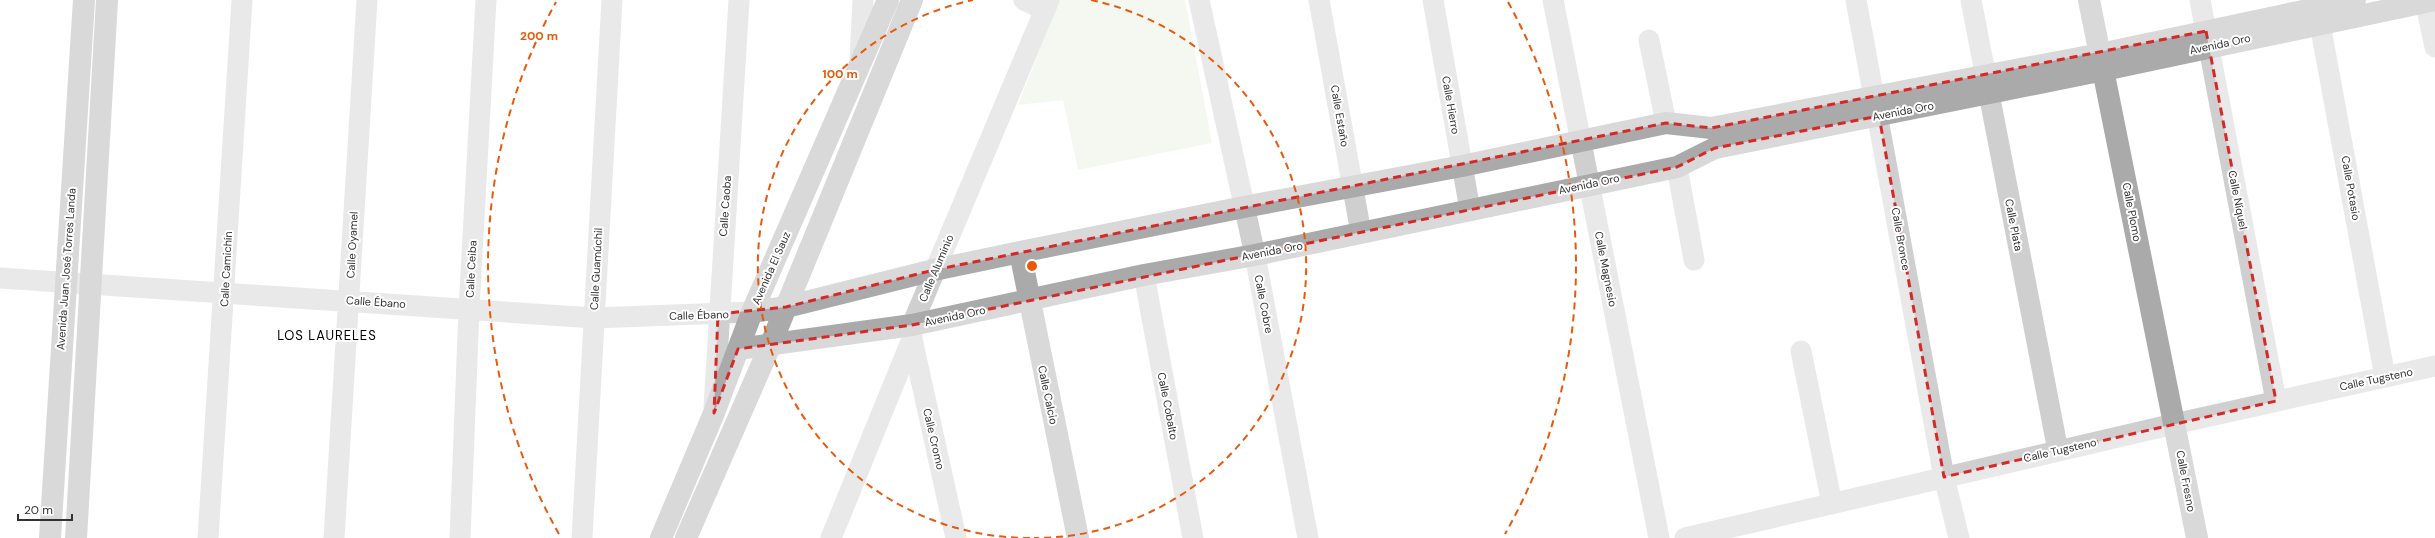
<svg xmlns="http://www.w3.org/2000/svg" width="2435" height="538" viewBox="0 0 2435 538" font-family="'DM Sans',sans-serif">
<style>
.green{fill:#e7efe1}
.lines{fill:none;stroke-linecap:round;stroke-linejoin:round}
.minor{stroke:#cfcfcf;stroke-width:21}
.major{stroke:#aaa;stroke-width:22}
.marked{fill:none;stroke:#d62828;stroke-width:3;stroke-dasharray:8 5;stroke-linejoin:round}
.ring{fill:none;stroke:#e8590c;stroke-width:2;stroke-dasharray:7 5}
.labels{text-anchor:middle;stroke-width:4;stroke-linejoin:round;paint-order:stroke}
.street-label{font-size:11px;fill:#323232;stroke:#fff}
.quarter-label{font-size:13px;letter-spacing:1px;fill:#000;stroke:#fff}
.centre{fill:#e8590c;stroke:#fff;stroke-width:2}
.ring-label{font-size:12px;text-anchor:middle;font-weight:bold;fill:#e8590c;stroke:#fff;stroke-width:4;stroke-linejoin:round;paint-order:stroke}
</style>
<rect width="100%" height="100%" fill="#fff"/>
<path class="green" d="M 1059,0 L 1185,0 L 1212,143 L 1078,170 L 1063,100 L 1018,105 Z"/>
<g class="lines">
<path class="minor" d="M 1024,0 L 1045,10
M 1199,0 L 1255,255 L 1308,538
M 1319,0 L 1361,233
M 1433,0 L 1470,210
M 1553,0 L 1659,538
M 1856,0 L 1944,477 L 1959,538
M 1971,0 L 2058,451
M 2200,0 L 2276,401
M 2425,0 L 2435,47
M 2317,8 L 2385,377
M 1649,40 L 1666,123
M 860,61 L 863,0
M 1677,167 L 1694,260
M 1144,275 L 1193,538
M 0,278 L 594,318 L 752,312
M 912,339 L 956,538
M 1801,351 L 1832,504
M 714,407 L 739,0
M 208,538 L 242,0
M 334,538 L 367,0
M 460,538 L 469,309 L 486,0
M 582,538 L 612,0
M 831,538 L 912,339 L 912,325 L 1049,0
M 1685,538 L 2174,424 L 2435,366"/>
<path class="major" d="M 2089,0 L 2197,538
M 1020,252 L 1078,538
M 752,312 L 786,307 L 934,270 L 1020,252 L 1244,207 L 1462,166 L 1666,123 L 1711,128 L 2100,54 L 2355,0
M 738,349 L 912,325 L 1144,275 L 1255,255 L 1677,167 L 1715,148 L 2104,70 L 2435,0
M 50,538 L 84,0
M 76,538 L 107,0
M 661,538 L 714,413 L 752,312 L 888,0
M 686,538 L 770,346 L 912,0"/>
</g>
<path d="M0 0H2435V538H0ZM 2206,31 L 2276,401 L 1944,477 L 1879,116 L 1715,148 L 1677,167 L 912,325 L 738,349 L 714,413 L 718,314 L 786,307 L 934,270 L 1666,123 L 1711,128 Z" fill="#fff" fill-opacity=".55" fill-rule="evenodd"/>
<path class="marked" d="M 2206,31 L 2276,401 L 1944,477 L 1879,116 L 1715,148 L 1677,167 L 912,325 L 738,349 L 714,413 L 718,314 L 786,307 L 934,270 L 1666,123 L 1711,128 Z"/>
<g class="ring">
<path d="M1030 538A272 272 0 0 1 973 0M1091 0A272 272 0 0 1 1034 538"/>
<path d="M559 534A544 544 0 0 1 556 2M1508 2A544 544 0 0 1 1505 534"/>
</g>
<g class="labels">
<g class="street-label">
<text transform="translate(2220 44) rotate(-12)" y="4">Avenida Oro</text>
<text transform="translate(1451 105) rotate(80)" y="4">Calle Hierro</text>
<text transform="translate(1903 111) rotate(-11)" y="4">Avenida Oro</text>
<text transform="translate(1340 116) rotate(80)" y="4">Calle Estaño</text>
<text transform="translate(1589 184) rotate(-12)" y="4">Avenida Oro</text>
<text transform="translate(2351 188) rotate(80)" y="4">Calle Potasio</text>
<text transform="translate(2238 200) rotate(79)" y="4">Calle Níquel</text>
<text transform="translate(725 206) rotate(-86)" y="4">Calle Caoba</text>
<text transform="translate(2132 212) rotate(79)" y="4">Calle Plomo</text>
<text transform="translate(2014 225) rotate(79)" y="4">Calle Plata</text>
<text transform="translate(1901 239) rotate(80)" y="4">Calle Bronce</text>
<text transform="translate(352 245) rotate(-87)" y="4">Calle Oyamel</text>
<text transform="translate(1272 251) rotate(-11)" y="4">Avenida Oro</text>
<text transform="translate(771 268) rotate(-66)" y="4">Avenida El Sauz</text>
<text transform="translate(936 268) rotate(-67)" y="4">Calle Aluminio</text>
<text transform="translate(66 269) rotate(-86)" y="4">Avenida Juan José Torres Landa</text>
<text transform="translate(226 269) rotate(-87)" y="4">Calle Camichín</text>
<text transform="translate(471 269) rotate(-87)" y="4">Calle Ceiba</text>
<text transform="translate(596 269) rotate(-87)" y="4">Calle Guamúchil</text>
<text transform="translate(1606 269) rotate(79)" y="4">Calle Magnesio</text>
<text transform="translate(376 302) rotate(4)" y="4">Calle Ébano</text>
<text transform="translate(1264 304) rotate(79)" y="4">Calle Cobre</text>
<text transform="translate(699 315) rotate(-2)" y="4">Calle Ébano</text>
<text transform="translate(955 316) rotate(-12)" y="4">Avenida Oro</text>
<text transform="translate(2376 379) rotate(-12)" y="4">Calle Tugsteno</text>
<text transform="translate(1048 395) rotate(78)" y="4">Calle Calcio</text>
<text transform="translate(1168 406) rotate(79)" y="4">Calle Cobalto</text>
<text transform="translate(934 439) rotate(77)" y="4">Calle Cromo</text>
<text transform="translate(2060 450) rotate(-13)" y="4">Calle Tugsteno</text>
<text transform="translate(2186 481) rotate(79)" y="4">Calle Fresno</text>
</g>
<g class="quarter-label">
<text x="327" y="340">LOS LAURELES</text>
</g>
</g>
<circle cx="1032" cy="266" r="6" class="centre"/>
<g class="ring-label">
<text x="539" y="40">200 m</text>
<text x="840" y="78">100 m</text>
</g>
<path d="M18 514v6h54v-6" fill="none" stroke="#323232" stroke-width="2"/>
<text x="24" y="514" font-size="12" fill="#323232" stroke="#ffffff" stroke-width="3" paint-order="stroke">20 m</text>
</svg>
